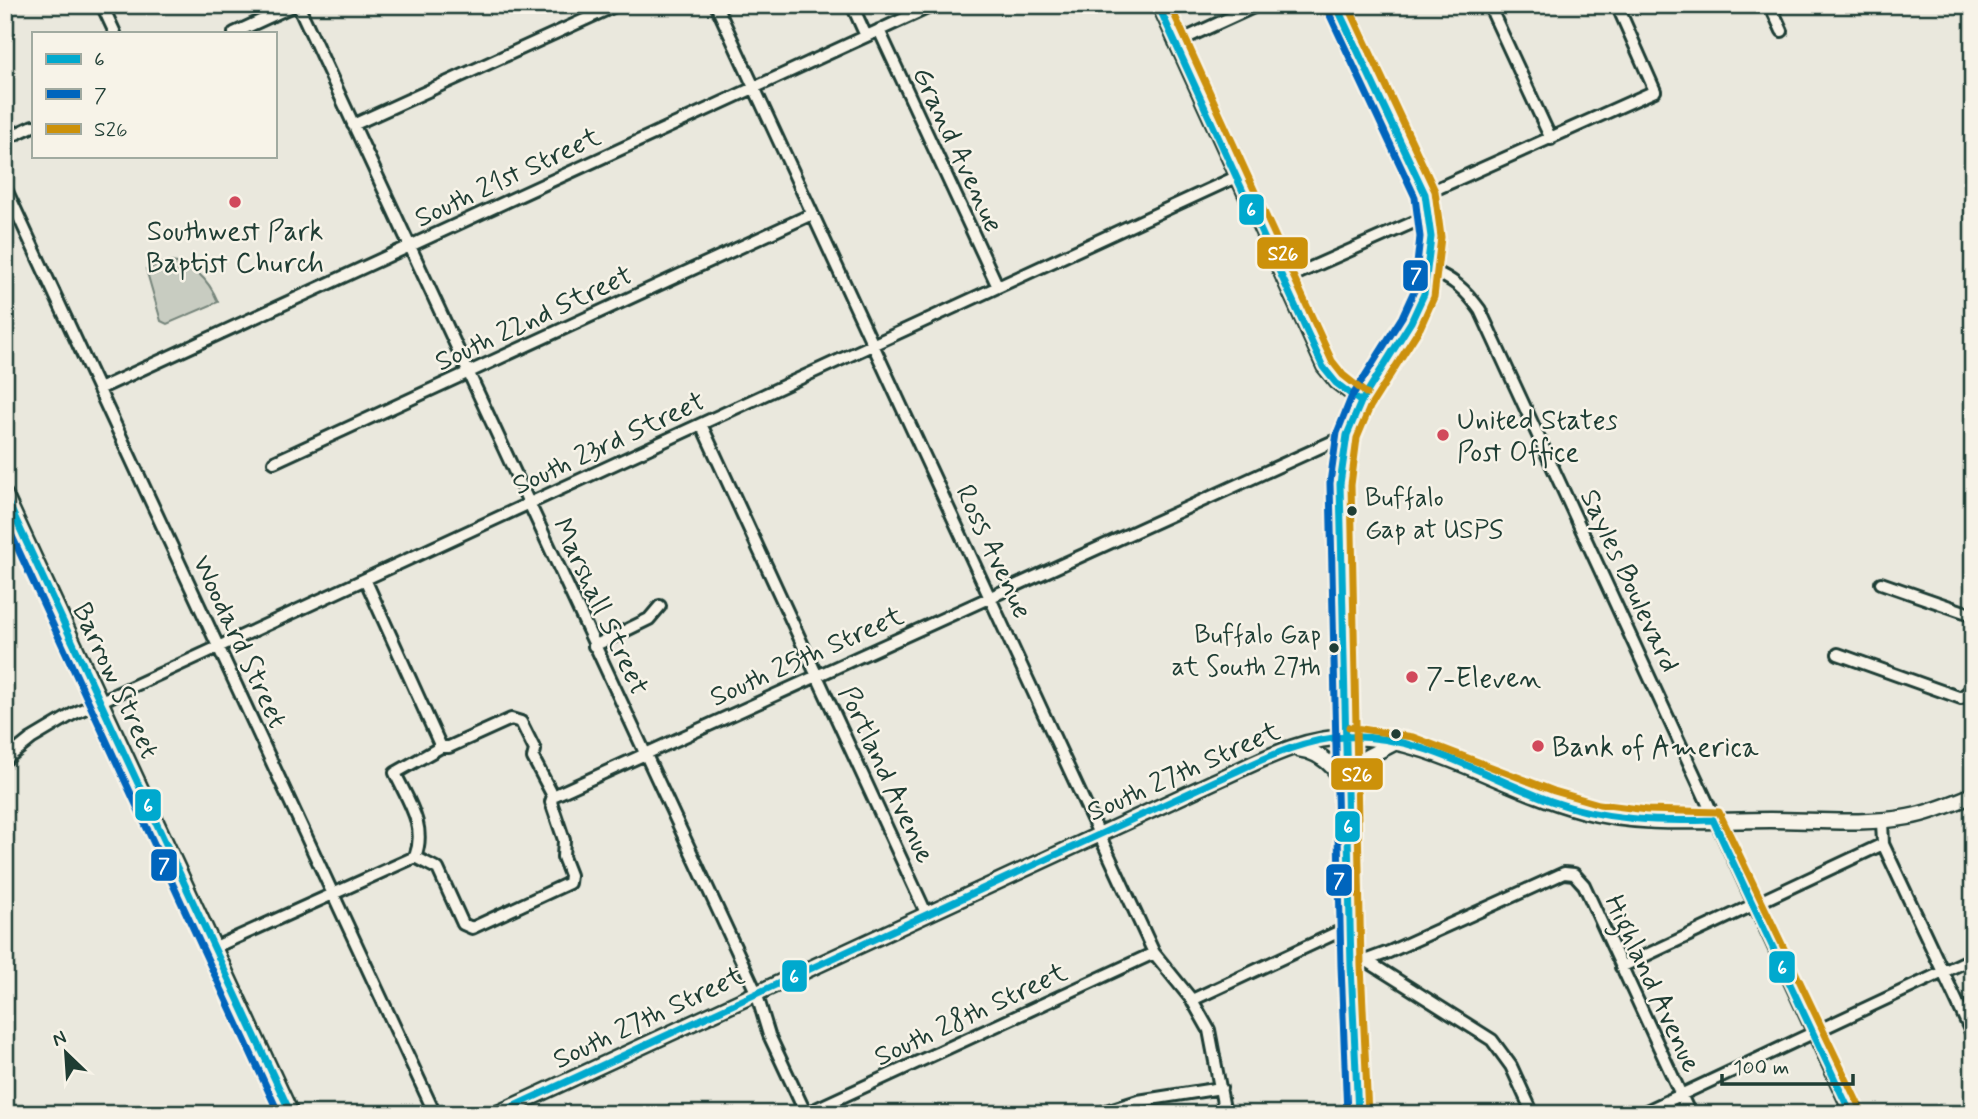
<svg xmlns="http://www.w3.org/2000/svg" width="1978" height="1119" viewBox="0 0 1978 1119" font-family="Mynerve,sans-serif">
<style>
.green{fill:#c8ccc1;stroke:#74847a;stroke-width:2}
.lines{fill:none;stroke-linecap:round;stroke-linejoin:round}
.minor-casing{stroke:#1f3d34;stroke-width:16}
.major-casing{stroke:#1f3d34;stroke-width:19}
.minor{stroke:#f7f3e8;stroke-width:10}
.major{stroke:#f7f3e8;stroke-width:14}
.bus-1-casing{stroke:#f7f3e8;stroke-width:12}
.bus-2-casing{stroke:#f7f3e8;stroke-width:12}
.bus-3-casing{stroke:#f7f3e8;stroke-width:12}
.bus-1{stroke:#00a9ce;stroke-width:7}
.bus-2{stroke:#0065bd;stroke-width:7}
.bus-3{stroke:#cc910a;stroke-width:7}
.poi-dot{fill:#d1495b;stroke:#f7f3e8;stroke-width:2.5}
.bus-dot{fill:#1f3d34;stroke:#f7f3e8;stroke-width:2.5}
.labels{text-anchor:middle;stroke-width:5;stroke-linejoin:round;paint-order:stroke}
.bus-label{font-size:26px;fill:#1f3d34;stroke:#f7f3e8;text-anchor:start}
.street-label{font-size:28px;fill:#1f3d34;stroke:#f7f3e8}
.poi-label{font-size:28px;fill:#1f3d34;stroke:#f7f3e8;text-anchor:start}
.line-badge{stroke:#f7f3e8;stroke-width:2.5}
.badge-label{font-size:19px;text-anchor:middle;font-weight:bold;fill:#fff}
</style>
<rect width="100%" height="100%" fill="#eae8dd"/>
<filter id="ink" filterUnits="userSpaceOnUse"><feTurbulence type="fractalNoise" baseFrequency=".0143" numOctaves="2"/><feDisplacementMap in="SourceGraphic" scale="14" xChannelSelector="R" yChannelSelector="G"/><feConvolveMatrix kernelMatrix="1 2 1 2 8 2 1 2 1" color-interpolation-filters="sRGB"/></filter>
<g filter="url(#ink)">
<path class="green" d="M 166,262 C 192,261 209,280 218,302 L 167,324 L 161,321 L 146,269 Z"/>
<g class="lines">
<defs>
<path id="minor" d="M 102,5 L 115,33
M 298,5 L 756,992 L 769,1035 L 806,1114
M 716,5 L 1154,953 L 1192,1000 L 1209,1030 L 1225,1114
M 852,5 L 866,36
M 1158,5 L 1323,367 L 1336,383 L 1361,402
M 1489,5 L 1551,139
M 1770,5 L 1782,31
M 879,30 L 998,287
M 234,33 L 295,5
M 1175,43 L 1258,5
M 353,125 L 617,5
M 5,139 L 33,126
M 5,187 L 435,1114
M 1425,194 L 1655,91 L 1617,5
M 1429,269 C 1453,279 1465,289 1480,310 L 1851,1114
M 1283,280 L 1430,215
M 99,389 L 934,5
M 701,424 L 927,915
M 274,462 L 812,214
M 365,579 L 441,747 L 449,747 L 511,719 L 521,722 L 535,750 L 533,758 L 553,796
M 1881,583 L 1973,615
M 594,646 L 649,619 L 660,606
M 1838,654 L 1961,698 L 1973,688
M 5,760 L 31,739 L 73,714 L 1236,177
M 1882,821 L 1883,844 L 1973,1036
M 415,857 L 438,869 L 463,924 L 472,928 L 569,883 L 570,875 L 563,857 L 564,840 L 551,802 L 553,796 L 1347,435
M 213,948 L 415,857 C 427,826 408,801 395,773 L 441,747
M 1367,961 L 1492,1040 L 1511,1066 L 1533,1114
M 1351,966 L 1389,952 L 1564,873 L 1574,874 L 1584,885 L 1690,1114
M 1621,967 L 1883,844
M 1192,1000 L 1351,926
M 805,1114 L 1154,953
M 1097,1114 L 1138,1101 L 1221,1088
M 1640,1114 L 1973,958"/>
<path id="major" d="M 1336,5 L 1425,194 L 1431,237 L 1424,294 L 1411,322 L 1361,402 L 1347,435 L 1340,484 L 1351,966 L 1358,1114
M 5,495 L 291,1114
M 1298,749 C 1322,752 1337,768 1347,789
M 1349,782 L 1367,757 L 1396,742
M 496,1114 L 1215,781 C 1258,762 1301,737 1350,737 C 1433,738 1502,789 1581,810 C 1642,827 1707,820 1770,820 C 1814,820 1865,825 1908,817 C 1930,813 1952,804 1973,795"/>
</defs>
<use href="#minor" class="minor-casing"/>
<use href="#major" class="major-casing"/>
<use href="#minor" class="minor"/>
<use href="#major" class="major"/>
<defs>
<path id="bus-1" d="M 1158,5 L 1323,367 L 1336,383 L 1361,402
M 1336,5 L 1425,194 L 1431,237 L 1424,294 L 1411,322 L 1361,402 L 1347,435 L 1340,484 L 1351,966 L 1358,1114
M 5,496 L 291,1114
M 1713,820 L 1851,1114
M 497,1114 L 1215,781 C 1256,763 1299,739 1345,737 C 1420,734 1483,776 1551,801 C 1604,820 1657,822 1713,820"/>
<path id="bus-2" d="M 1327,9 L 1415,197 L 1420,237 L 1414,291 L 1402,317 L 1351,398 L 1337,433 L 1330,483 L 1341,966 L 1347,1114
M 5,521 L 279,1114"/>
<path id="bus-3" d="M 1170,5 L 1332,361 L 1343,375 L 1367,394
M 1348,5 L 1435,191 L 1441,237 L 1434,297 L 1420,328 L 1370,407 L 1357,438 L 1351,485 L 1361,966 L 1368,1114
M 1349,727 L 1413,737 L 1554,791 L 1599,804 L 1647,810 L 1719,812 L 1861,1110"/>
</defs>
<use href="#bus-1" class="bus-1-casing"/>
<use href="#bus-2" class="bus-2-casing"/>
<use href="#bus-3" class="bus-3-casing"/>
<use href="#bus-1" class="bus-1"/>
<use href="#bus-2" class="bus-2"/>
<use href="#bus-3" class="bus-3"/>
</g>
</g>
<g class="poi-dot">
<circle cx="235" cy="202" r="7"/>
<circle cx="1443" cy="435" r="7"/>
<circle cx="1412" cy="677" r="7"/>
<circle cx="1538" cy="746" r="7"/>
</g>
<g class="bus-dot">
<circle cx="1352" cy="511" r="6"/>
<circle cx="1334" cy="648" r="6"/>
<circle cx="1396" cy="734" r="6"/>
</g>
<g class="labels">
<g class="bus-label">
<text x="1365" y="506">Buffalo<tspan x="1365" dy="32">Gap at USPS</tspan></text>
<text x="1321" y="643" text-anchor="end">Buffalo Gap<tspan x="1321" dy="32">at South 27th</tspan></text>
</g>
<g class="street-label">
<text transform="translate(959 149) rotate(65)" y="10">Grand Avenue</text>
<text transform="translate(507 176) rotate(-25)" y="10">South 21st Street</text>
<text transform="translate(533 317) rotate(-25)" y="10">South 22nd Street</text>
<text transform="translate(608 442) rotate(-25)" y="10">South 23rd Street</text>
<text transform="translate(995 551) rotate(65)" y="10">Ross Avenue</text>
<text transform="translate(1631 580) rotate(65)" y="10">Sayles Boulevard</text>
<text transform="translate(602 606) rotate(65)" y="10">Marshall Street</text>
<text transform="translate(241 641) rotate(65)" y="10">Woodard Street</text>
<text transform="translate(806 655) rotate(-24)" y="10">South 25th Street</text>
<text transform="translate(117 680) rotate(65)" y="10">Barrow Street</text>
<text transform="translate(1183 770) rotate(-24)" y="10">South 27th Street</text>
<text transform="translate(888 774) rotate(65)" y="10">Portland Avenue</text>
<text transform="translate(1654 983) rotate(65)" y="10">Highland Avenue</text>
<text transform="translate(970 1013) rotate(-25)" y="10">South 28th Street</text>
<text transform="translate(648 1016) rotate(-25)" y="10">South 27th Street</text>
</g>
<g class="poi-label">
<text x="235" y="240" text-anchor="middle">Southwest Park<tspan x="235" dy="32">Baptist Church</tspan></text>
<text x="1457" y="429">United States<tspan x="1457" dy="32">Post Office</tspan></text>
<text x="1426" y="687">7-Eleven</text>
<text x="1552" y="756">Bank of America</text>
</g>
</g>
<g class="line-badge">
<rect x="1238" y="193" width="27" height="33" rx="7" fill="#00a9ce"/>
<rect x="1256" y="236" width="53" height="34" rx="7" fill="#cc910a"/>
<rect x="1402" y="259" width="27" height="33" rx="7" fill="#0065bd"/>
<rect x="1330" y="757" width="54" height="34" rx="7" fill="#cc910a"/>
<rect x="134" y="788" width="28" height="34" rx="7" fill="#00a9ce"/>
<rect x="1334" y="810" width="27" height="33" rx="7" fill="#00a9ce"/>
<rect x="150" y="848" width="28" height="34" rx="7" fill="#0065bd"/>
<rect x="1325" y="863" width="28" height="34" rx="7" fill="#0065bd"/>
<rect x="1768" y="950" width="28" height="34" rx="7" fill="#00a9ce"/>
<rect x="781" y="959" width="27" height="34" rx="7" fill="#00a9ce"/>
</g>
<g class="badge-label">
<text x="1251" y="216">6</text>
<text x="1283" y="260">S26</text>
<text x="1416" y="282">7</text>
<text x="1357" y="781">S26</text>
<text x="148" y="812">6</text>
<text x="1348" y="833">6</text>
<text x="164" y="872">7</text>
<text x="1339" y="887">7</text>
<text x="1782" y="974">6</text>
<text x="794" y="983">6</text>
</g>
<rect width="1978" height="1119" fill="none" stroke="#f7f3e8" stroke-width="28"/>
<rect x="14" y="14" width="1950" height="1091" fill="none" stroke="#1f3d34" stroke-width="2.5" filter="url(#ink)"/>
<rect x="32" y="32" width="245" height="126" fill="#f7f3e8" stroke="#a1aaa0" stroke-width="2"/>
<rect x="46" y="54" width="35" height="10" fill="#00a9ce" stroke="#a1aaa0" stroke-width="2"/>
<text x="94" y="66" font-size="21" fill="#1f3d34">6</text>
<rect x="46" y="89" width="35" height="10" fill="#0065bd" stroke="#a1aaa0" stroke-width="2"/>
<text x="94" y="102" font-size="21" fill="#1f3d34">7</text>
<rect x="46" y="124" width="35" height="10" fill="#cc910a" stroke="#a1aaa0" stroke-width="2"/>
<text x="94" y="136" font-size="21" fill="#1f3d34">S26</text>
<g transform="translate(66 1053) rotate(335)" stroke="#f7f3e8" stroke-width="5" paint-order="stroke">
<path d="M0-5L12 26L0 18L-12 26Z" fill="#1f3d34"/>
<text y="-10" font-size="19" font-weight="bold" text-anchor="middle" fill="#1f3d34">N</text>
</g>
<path d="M1722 1074v10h131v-10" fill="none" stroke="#1f3d34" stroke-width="3.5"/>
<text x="1733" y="1074" font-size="21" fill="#1f3d34" stroke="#f7f3e8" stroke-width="5" paint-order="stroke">100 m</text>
</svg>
